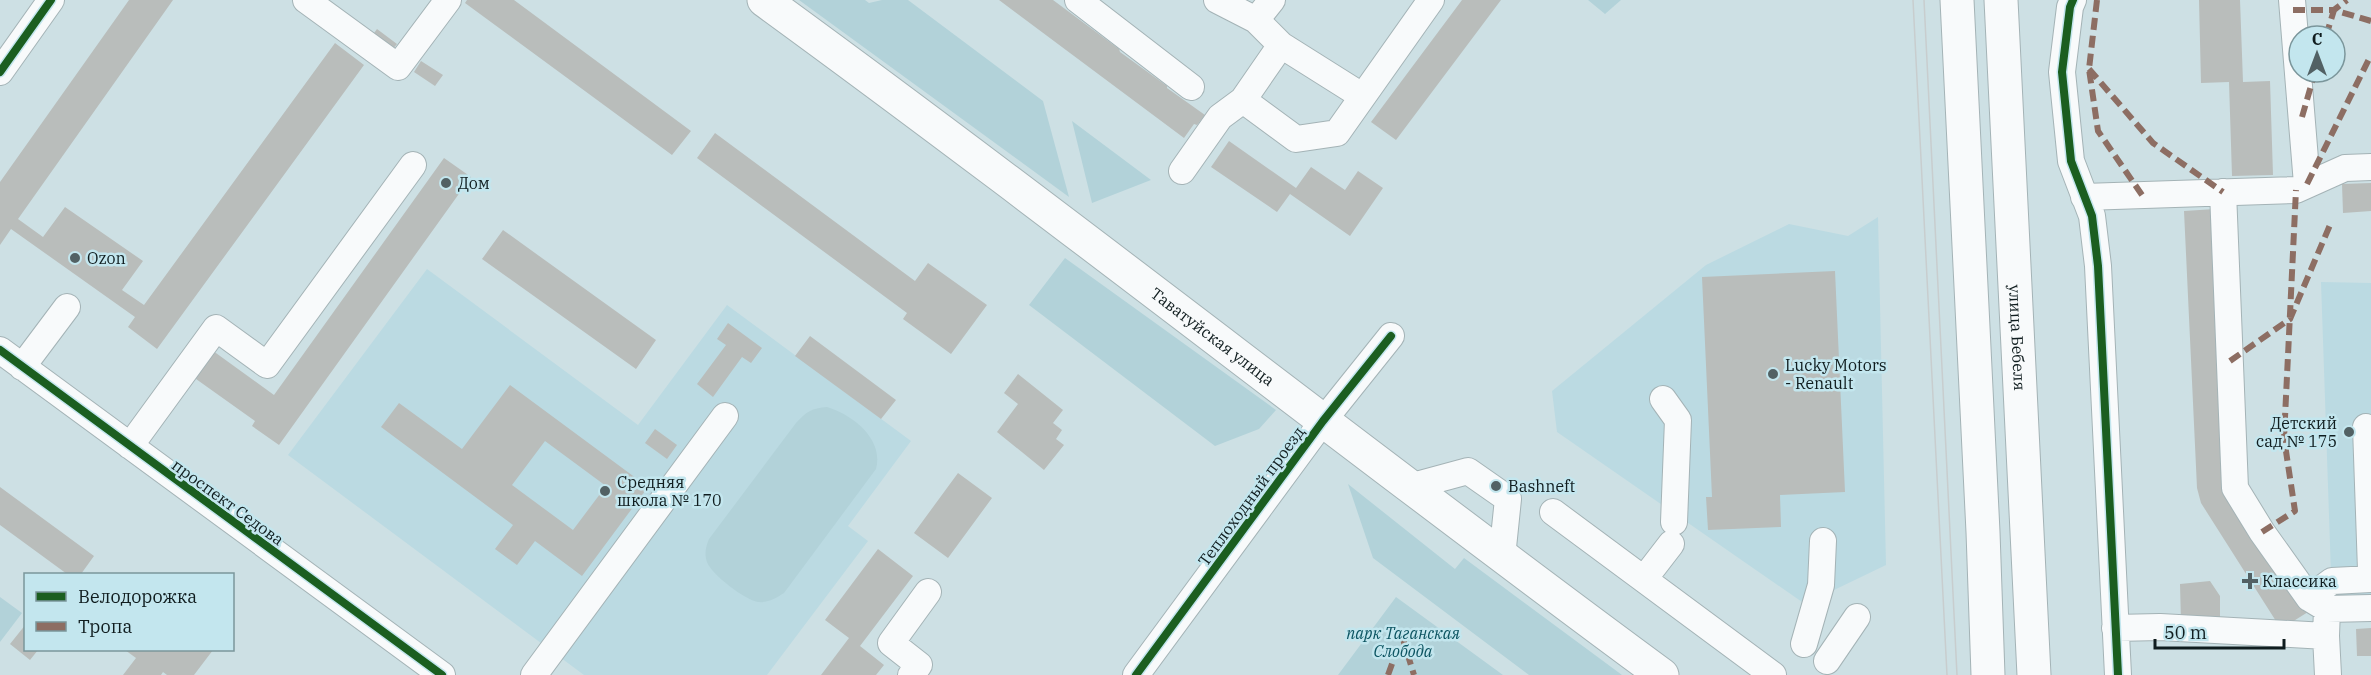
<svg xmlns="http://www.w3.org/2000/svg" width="2371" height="675" viewBox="0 0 2371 675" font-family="'IBM Plex Serif',serif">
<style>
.built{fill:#bbdae2}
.green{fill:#b2d2d9}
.building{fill:#b9bdbb;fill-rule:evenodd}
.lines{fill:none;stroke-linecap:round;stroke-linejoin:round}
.minor-casing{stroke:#a4b3b6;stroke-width:28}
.major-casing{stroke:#a4b3b6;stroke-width:35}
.minor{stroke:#f8fafb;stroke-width:26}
.major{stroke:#f8fafb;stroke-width:33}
.tram{stroke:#c8cdce;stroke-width:1.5}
.quiet{stroke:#8d6e63;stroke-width:6;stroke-dasharray:12 6;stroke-linecap:butt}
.cycleway-casing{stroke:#c3e6ee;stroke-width:11}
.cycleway{stroke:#1b5e20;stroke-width:8}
.poi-dot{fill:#526164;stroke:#c3e6ee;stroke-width:2}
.labels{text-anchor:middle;stroke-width:5;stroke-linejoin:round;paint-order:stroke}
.poi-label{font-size:16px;fill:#101d1f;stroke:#c3e6ee;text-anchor:start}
.street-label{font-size:16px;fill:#101d1f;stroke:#c3e6ee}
.park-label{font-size:16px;font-style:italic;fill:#0c5461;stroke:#c3e6ee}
</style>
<rect width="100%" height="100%" fill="#cde0e4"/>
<path class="built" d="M 1878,217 L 1886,565 L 1805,604 L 1557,432 L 1552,391 L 1706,265 L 1789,224 L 1848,236 Z
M 427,269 L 638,425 L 727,305 L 911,441 L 848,526 L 868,541 L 767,675 L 584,675 L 288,455 Z
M 2321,282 L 2371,283 L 2371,602 L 2332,603 Z"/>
<path class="green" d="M 799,0 L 865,0 L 869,3 L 882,0 L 908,0 L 1043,101 L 1069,197 Z
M 1588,0 L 1621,0 L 1605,14 Z
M 1072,121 L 1151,180 L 1092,203 Z
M 1065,258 L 1276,410 L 1259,429 L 1215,446 L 1029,305 Z
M 827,407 C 853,415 884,439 876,469 L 784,593 C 776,598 768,603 758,602 C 745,600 711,574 707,562 C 704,554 706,546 709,539 L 796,423 C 806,412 812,408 827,407 Z
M 1348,484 L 1455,569 L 1464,558 L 1622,675 L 1529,675 L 1373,558 Z
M 0,597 L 22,613 L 0,642 Z
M 1396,597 L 1503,675 L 1338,675 Z"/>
<path class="building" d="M 129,0 L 173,0 L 18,219 L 43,237 L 65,207 L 143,261 L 122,290 L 144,305 L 335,43 L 364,65 L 157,349 L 128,327 L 135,317 L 11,229 L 0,245 L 0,182 Z
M 467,0 L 514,0 L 691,131 L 672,155 L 465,3 Z
M 999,0 L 1053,0 L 1119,49 L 1120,52 L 1167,86 L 1167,88 L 1205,115 L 1197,125 L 1194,124 L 1184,138 Z
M 1462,0 L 1501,0 L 1396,140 L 1371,122 Z
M 2199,0 L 2240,0 L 2243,82 L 2270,81 L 2273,175 L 2232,176 L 2229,82 L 2201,83 Z
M 377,29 L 397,44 L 389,54 L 369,40 Z
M 421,61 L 443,75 L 435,86 L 414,72 Z
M 715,133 L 915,281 L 928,263 L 987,305 L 951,354 L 903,319 L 907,313 L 697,158 Z
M 1229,141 L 1296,188 L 1311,167 L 1345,190 L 1358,171 L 1383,188 L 1350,236 L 1290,194 L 1277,212 L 1211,167 Z
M 444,158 L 471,177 L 279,445 L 252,426 L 255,421 L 189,374 L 209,348 L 274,395 Z
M 2371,183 L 2371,211 L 2343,213 L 2342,184 Z
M 2215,209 L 2228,487 L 2308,612 L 2281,629 L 2201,503 L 2197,488 L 2184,211 Z
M 503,230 L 656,340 L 636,369 L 482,259 Z
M 1835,271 L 1845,492 L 1780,495 L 1781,527 L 1708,530 L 1706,497 L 1712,497 L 1702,277 Z
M 728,323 L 762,348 L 751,363 L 742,357 L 713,397 L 697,384 L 726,345 L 717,339 Z
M 810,336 L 896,400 L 881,419 L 795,356 Z
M 1018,374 L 1063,410 L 1053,423 L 1062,430 L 1056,439 L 1064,445 L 1044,470 L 997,432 L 1018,404 L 1004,393 Z
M 510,385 L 648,487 L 582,576 L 535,541 L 517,565 L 495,549 L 513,525 L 381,427 L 399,403 L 462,449 ZM 545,441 L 606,486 L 573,530 L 512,485 Z
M 655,429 L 677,445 L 667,459 L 645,443 Z
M 958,473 L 992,498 L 948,558 L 914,533 Z
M 0,487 L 94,556 L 81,574 L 67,574 L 0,525 Z
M 878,549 L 913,576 L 860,646 L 884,665 L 876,675 L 821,675 L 849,638 L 825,620 Z
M 2210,581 L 2220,596 L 2220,620 L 2181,622 L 2180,584 Z
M 26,624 L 26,650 L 38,650 L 30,660 L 10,644 Z
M 2371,628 L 2371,656 L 2357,656 L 2356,629 Z
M 125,650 L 213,650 L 194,675 L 167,675 L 163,672 L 161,675 L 123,675 L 136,658 Z"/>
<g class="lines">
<defs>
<path id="minor" d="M 306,0 L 398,67 L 448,0
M 1078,0 L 1191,87
M 1217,0 L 1256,20 L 1281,45 L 1362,96
M 2073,0 L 2070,7 L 2062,72 L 2071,161 L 2092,216 L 2098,266 L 2118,675
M 2292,0 L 2307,184
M 1256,20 L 1272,0
M 0,72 L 51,0
M 1243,100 L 1296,139 L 1337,133 L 1431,0
M 1182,171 L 1220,117 L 1243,100 L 1281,45
M 2223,192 L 2235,488 L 2262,532 L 2309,598 L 2327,609 L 2326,636
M 2084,197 L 2296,190 L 2345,168 L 2371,167
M 0,350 L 442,675
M 22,367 L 67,307
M 1663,399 L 1678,420 L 1674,522
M 2366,427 L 2371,570
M 130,446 L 216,328 L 267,365 L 413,165
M 1409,487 L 1468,471 L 1508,499 L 1502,557
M 1553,512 L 1773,675
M 1644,579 L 1671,544
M 2309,598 L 2332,581 L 2371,579
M 2327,609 L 2371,608
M 2115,628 L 2160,627 L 2326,636 L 2328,675
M 1804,644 L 1821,585 L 1823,541
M 1827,661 L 1857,617
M 534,675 L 725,416
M 911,675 L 919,665 L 891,643 L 928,592
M 1136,675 L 1323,421 L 1391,336"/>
<g id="major">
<path id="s1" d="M 764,0 C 1066,220 1360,453 1662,675"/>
<path d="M 1957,0 L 1983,532 L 1988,675"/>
<path id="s2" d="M 2001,0 L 2034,675"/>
</g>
</defs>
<use href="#minor" class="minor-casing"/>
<use href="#major" class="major-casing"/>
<use href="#minor" class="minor"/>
<use href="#major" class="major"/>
<path class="tram" d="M 1913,0 L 1947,675
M 1924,0 L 1957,675"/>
<path class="quiet" d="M 2097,0 L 2089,69 L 2098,131 L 2142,195
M 2293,10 L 2334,10 L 2347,0
M 2326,36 L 2334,10 L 2371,21
M 2089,69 L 2153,143 L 2223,192
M 2302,117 L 2315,72
M 2307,184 L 2371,55
M 2230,361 L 2290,319 L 2330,225
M 2262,532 L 2295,511 L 2284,438 L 2296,190
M 1402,636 L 1414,675
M 1388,675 L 1402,636"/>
<defs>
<path id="cycleway" d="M 2073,0 L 2070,7 L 2062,72 L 2071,161 L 2092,216 L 2098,266 L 2118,675
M 0,72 L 51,0
M 0,350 L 442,675
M 1136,675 L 1323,421 L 1391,336"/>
</defs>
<use href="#cycleway" class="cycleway-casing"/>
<use href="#cycleway" class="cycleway"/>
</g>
<g class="poi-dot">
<circle cx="446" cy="183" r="6"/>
<circle cx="75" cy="258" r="6"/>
<circle cx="1773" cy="374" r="6"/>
<circle cx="2349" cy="432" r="6"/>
<circle cx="1496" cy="486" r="6"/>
<circle cx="605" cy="491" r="6"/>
<path d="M2247 572h6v6h6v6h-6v6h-6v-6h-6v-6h6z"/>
</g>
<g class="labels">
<g class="poi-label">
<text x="458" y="189">Дом</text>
<text x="87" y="264">Ozon</text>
<text x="1785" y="371">Lucky Motors<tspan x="1785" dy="18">- Renault</tspan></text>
<text x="2337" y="429" text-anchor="end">Детский<tspan x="2337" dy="18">сад № 175</tspan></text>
<text x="617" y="488">Средняя<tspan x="617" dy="18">школа № 170</tspan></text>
<text x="1508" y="492">Bashneft</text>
<text x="2262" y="587">Классика</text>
</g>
<g class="street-label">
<text dy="6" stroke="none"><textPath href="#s1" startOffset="561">Таватуйская улица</textPath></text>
<text dy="6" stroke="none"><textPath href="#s2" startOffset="338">улица Бебеля</textPath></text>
<text transform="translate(1251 496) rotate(-54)" y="6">Теплоходный проезд</text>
<text transform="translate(228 502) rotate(36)" y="6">проспект Седова</text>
</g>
<g class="park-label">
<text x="1403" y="639">парк Таганская<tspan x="1403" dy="18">Слобода</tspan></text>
</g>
</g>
<rect x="24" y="573" width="210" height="78" fill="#c3e6ee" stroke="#7b969b" stroke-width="1.5"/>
<rect x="36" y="592" width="30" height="9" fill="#1b5e20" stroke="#7b969b" stroke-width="1.5"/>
<text x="78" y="603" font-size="18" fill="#101d1f">Велодорожка</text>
<rect x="36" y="622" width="30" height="9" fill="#8d6e63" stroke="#7b969b" stroke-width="1.5"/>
<text x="78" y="633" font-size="18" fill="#101d1f">Тропа</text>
<g transform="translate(2317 54)"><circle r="28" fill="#c3e6ee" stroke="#7b969b" stroke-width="1.5"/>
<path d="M0-4.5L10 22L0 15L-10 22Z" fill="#526164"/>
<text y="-9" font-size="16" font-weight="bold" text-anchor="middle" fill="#101d1f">С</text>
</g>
<path d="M2155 639v9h129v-9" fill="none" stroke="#101d1f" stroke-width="3"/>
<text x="2164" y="639" font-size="18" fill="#101d1f" stroke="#c3e6ee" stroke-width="4.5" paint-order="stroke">50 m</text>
</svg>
